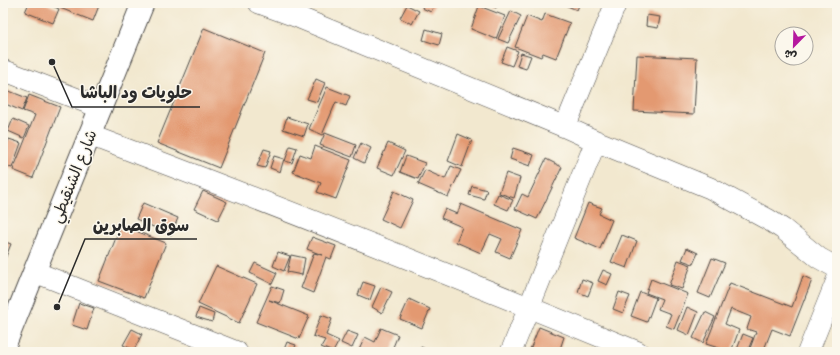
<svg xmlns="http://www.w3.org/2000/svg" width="840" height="355" viewBox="0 0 840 355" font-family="Dekko,'Playpen Sans Arabic',sans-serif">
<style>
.building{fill:#e39971}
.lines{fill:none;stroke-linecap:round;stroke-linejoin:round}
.street-casing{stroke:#494744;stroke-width:22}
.secondary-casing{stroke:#494744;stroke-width:24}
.street{stroke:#fff;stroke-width:21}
.secondary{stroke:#fff;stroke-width:22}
.labels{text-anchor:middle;stroke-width:3;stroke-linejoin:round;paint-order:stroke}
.street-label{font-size:16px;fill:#2b2b2b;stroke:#fbf7ec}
.leader{fill:none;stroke:#2b2b2b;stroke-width:1.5}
.callout-dot{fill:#2b2b2b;stroke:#fbf7ec;stroke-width:1.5}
.callout-label{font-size:17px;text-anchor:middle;font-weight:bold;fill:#2b2b2b;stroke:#fbf7ec;stroke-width:3;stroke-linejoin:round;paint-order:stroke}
</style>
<rect width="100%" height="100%" fill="#fbf7ec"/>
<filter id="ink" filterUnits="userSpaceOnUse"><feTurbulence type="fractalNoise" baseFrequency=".025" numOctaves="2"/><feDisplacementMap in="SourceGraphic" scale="8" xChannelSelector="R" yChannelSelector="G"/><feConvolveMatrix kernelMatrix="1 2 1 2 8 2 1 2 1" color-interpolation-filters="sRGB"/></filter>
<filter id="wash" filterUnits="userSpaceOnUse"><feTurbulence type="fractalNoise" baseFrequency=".012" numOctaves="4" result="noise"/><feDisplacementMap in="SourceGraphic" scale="16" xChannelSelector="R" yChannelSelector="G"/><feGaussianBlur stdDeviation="0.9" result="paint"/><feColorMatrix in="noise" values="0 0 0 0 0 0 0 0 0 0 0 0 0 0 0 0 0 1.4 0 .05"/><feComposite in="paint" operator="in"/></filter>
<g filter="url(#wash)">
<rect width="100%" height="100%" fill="#f2e8cf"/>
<g id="blocks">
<path class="building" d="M 29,3 L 45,3 L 59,9 L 53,23 L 25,12 Z
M 62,3 L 100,3 L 93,21 L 60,8 Z
M 424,3 L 435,3 L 431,12 L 422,8 Z
M 487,3 L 499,3 L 496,8 Z
M 560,3 L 580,3 L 577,10 Z
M 407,5 L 419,11 L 412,24 L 400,18 Z
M 479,6 L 505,16 L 496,39 L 471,29 Z
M 511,11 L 521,16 L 508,43 L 498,39 Z
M 545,14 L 570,23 L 556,58 L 543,53 L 541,57 L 515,47 L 527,16 L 542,22 Z
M 647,15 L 660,17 L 658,28 L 646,26 Z
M 204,28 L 265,53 L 219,168 L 157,143 Z
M 426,29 L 442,34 L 439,45 L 423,40 Z
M 507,47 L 518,51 L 512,66 L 501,62 Z
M 521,53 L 531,56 L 526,69 L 517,66 Z
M 637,55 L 697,58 L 694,114 L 634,111 Z
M 316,79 L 325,83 L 317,102 L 307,99 Z
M 327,87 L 350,96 L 346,106 L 336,102 L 322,135 L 309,129 Z
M 4,89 L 27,98 L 22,111 L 3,103 Z
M 29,95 L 60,107 L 33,178 L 13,170 L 35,115 L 23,111 Z
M 287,117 L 308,124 L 304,136 L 283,129 Z
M 13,119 L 29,126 L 24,138 L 8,131 Z
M 325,133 L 356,145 L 352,157 L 320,145 Z
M 458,134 L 472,140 L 462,167 L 448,161 Z
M 9,139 L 21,143 L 12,168 L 3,165 L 3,154 Z
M 361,143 L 371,148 L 364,163 L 354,158 Z
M 388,143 L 405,151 L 394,175 L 377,168 Z
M 290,146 L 297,148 L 292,163 L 285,161 Z
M 315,146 L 351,160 L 336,199 L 317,192 L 321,183 L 293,172 L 300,154 L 311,158 Z
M 513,148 L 534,155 L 530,166 L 510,159 Z
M 264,149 L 271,151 L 265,168 L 257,166 Z
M 274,156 L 284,159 L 280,172 L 270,168 Z
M 406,156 L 425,163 L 418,179 L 400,172 Z
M 546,159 L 562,167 L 537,219 L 515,209 L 522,194 L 528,197 Z
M 451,166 L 461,170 L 448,197 L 418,184 L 425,170 L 445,179 Z
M 506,173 L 520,178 L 514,198 L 499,193 Z
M 472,186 L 487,190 L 484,199 L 469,195 Z
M 203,191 L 227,202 L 218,220 L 194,209 Z
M 394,191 L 413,200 L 400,228 L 381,219 Z
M 498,194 L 513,200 L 508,210 L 494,204 Z
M 143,203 L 178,218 L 171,235 L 136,219 Z
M 588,203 L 602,208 L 599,214 L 612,220 L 600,249 L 574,238 Z
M 461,204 L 522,230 L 510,258 L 496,252 L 502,239 L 490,234 L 481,253 L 456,242 L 462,227 L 441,218 L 445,209 L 457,214 Z
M 121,225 L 166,243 L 144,298 L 99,281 Z
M 622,235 L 637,241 L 627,268 L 611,262 Z
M 312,237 L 336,246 L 331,259 L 326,257 L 313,293 L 301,288 L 314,253 L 322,255 L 307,249 Z
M 3,241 L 11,244 L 3,264 Z
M 687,248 L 698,253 L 693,264 L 682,260 Z
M 278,252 L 290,256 L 284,271 L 273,266 Z
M 291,255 L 305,258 L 302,275 L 287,272 Z
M 712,258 L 725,263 L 710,298 L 698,293 Z
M 678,260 L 691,265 L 682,289 L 669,285 Z
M 255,263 L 277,273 L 272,284 L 250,273 Z
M 216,266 L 257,284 L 239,323 L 198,304 Z
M 603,270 L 612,274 L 607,285 L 598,281 Z
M 803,276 L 812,280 L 790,336 L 772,329 L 763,352 L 752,352 L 749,351 L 756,332 L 747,329 L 751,317 L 731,309 L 725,324 L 739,330 L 731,352 L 706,344 L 730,283 L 792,307 Z
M 582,279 L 593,283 L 588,296 L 578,292 Z
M 651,279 L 688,294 L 674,329 L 666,326 L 671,314 L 658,309 L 662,299 L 646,293 Z
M 363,282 L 375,286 L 370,300 L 358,295 Z
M 272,286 L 284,290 L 280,303 L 269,300 L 309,316 L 299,339 L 256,322 Z
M 381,287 L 392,292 L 382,313 L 372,307 Z
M 619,292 L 630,296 L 623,313 L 613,309 Z
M 640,292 L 656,298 L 647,322 L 631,316 Z
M 409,299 L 430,309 L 422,328 L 400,319 Z
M 79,303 L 94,308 L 87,330 L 72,325 Z
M 687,307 L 698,312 L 689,335 L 678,330 Z
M 199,308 L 214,314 L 212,322 L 196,317 Z
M 705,312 L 715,317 L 703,343 L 693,338 Z
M 321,315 L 332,319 L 326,335 L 339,341 L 333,352 L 321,347 L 325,340 L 313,336 Z
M 539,327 L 564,337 L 559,352 L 529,352 Z
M 381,328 L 398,335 L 391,352 L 358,352 L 365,337 L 375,342 Z
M 132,329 L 142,334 L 134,350 L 123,345 Z
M 347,331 L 358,335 L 352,348 L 341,343 Z
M 743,334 L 753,338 L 747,352 L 736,352 Z
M 287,342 L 296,345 L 293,352 L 283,352 Z
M 421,347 L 433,352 L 419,352 Z"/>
</g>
</g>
<g filter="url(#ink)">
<use href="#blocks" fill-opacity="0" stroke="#494744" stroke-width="1"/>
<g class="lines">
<defs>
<path id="street" d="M 259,3 L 300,18 L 565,127 L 596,141 L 710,188 L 769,220 L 783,229 L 819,258 L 837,268
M 3,70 L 101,108
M 565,127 L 616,3
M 89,135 C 273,204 456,277 638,352
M 35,272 L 237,352
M 511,352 L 596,141
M 808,352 L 837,280"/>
<path id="secondary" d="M 3,349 L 143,3"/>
</defs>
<use href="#street" class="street-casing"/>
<use href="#secondary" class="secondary-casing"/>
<use href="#street" class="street"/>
<use href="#secondary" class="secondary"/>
</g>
</g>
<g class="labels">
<g class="street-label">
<text transform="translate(73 176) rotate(-68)" y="6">شارع الشنقيطي</text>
</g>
</g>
<path class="leader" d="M52 62L72 107H200M57 307L85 239H197"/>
<g class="callout-dot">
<circle cx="52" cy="62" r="4"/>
<circle cx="57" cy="307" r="4"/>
</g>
<g class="callout-label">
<text x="136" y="98">حلويات ود الباشا</text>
<text x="141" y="231">سوق الصابرين</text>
</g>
<rect width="840" height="355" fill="none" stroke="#fbf7ec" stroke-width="16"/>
<g transform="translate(794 46) rotate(203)"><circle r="19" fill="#fbf7ec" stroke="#a8a59f"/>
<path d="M0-3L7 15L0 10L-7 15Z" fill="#b5179e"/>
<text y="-6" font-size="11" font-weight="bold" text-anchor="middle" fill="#2b2b2b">ش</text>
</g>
</svg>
